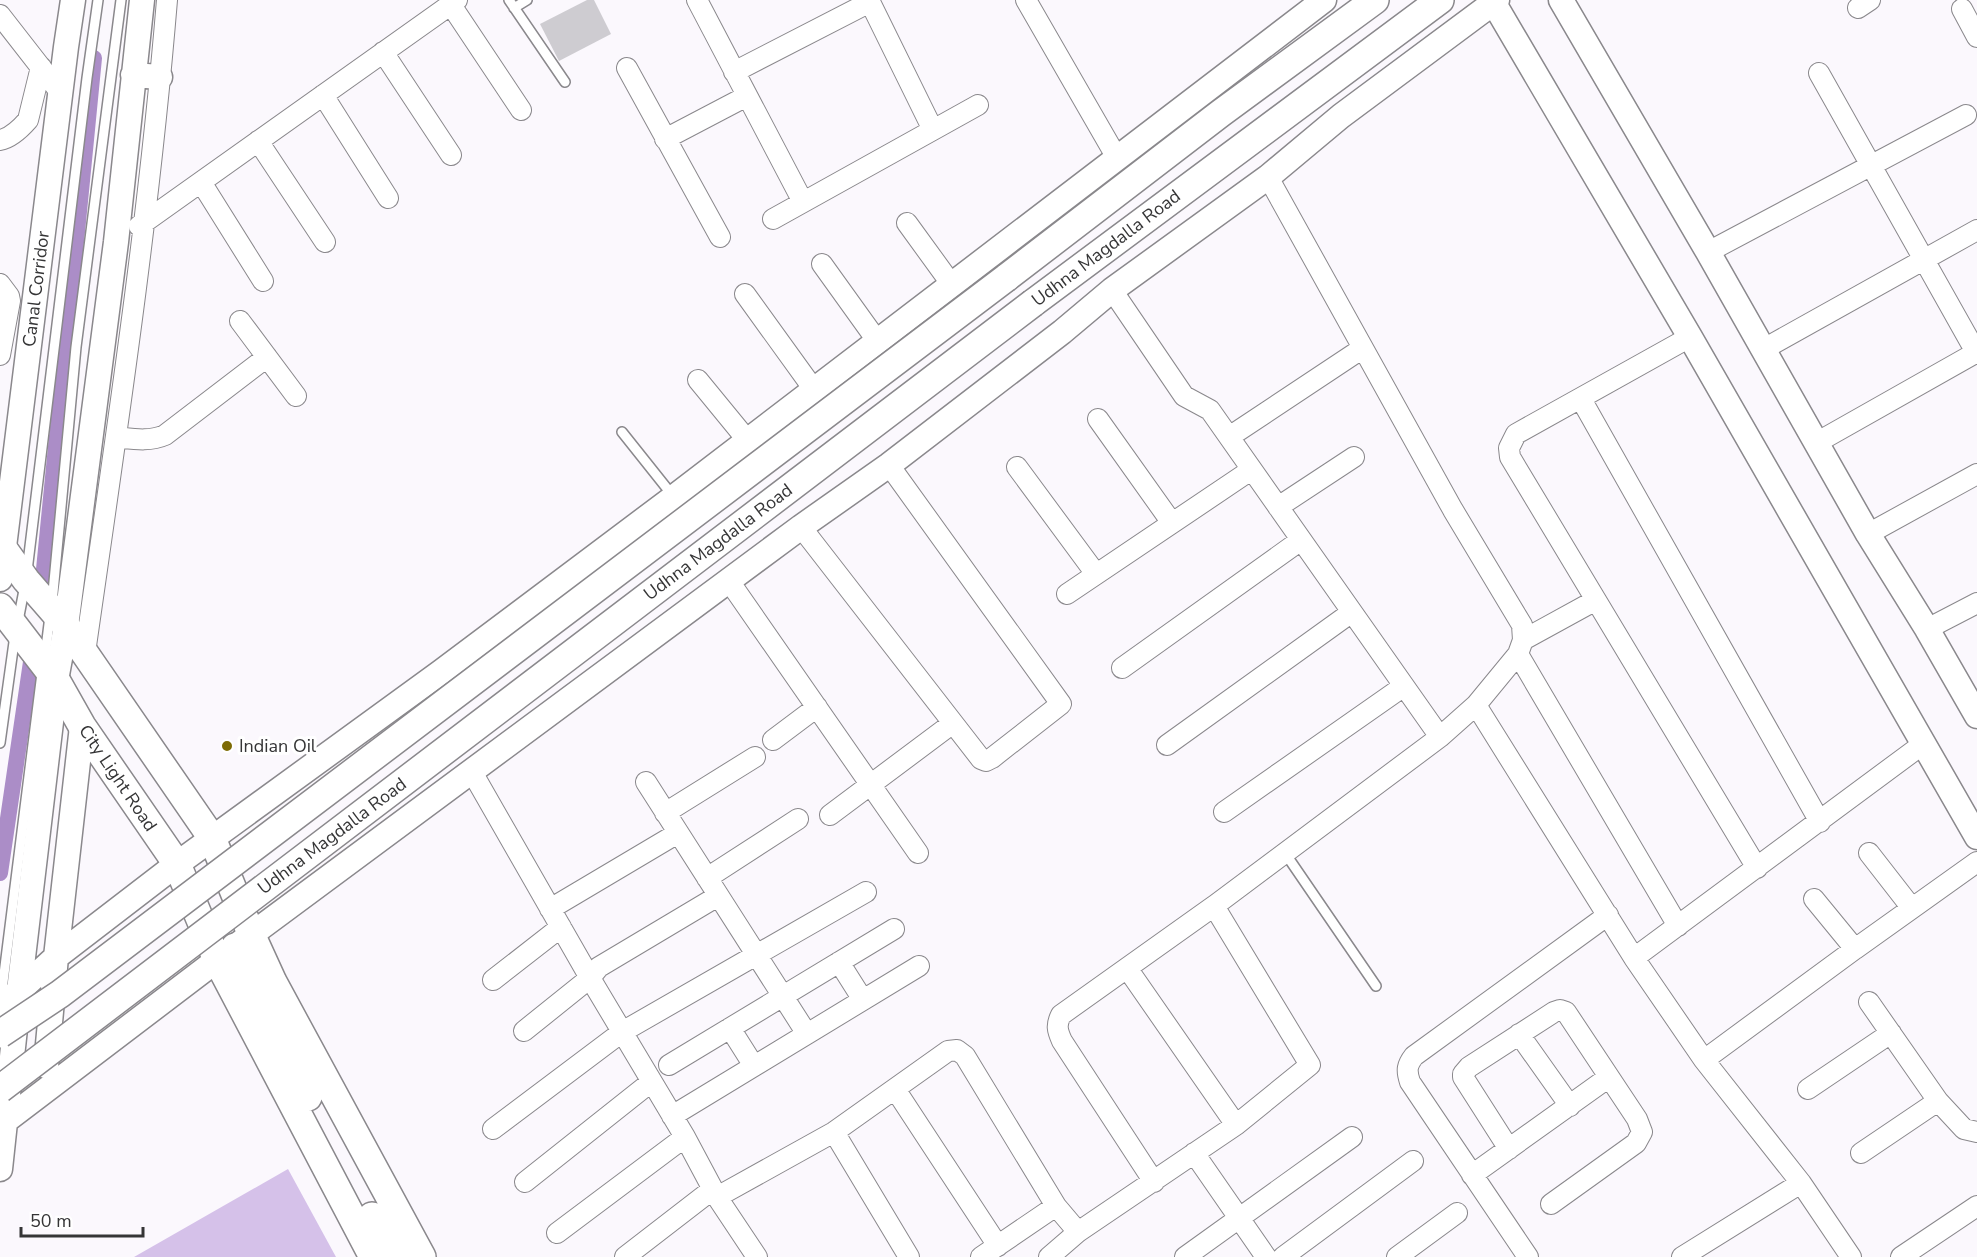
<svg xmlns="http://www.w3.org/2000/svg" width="1977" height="1257" viewBox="0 0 1977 1257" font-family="'Nunito Sans',sans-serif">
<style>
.green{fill:#d5c1e9}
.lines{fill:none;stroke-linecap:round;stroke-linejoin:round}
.canal{stroke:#ab8dc7;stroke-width:16}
.building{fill:#ceccd1}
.service-casing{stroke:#8a888c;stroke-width:12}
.minor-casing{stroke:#8a888c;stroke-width:22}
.tertiary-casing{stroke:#8a888c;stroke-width:27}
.secondary-casing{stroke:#8a888c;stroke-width:30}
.service{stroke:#fff;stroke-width:9}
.minor{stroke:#fff;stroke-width:20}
.tertiary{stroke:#fff;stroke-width:24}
.secondary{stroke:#fff;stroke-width:27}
.secondary-bridge-casing{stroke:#8a888c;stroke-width:30;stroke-linecap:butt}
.secondary-bridge{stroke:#fff;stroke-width:27}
.poi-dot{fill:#7d6b04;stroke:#fff;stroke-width:2}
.labels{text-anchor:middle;stroke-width:6;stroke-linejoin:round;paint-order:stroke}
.street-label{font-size:18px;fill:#353536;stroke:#fff}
.poi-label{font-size:18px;fill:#353536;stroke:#fff;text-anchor:start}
</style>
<rect width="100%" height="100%" fill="#fbf8fd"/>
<path class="green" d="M 288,1169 L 336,1257 L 134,1257 Z"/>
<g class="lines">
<path class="canal" d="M 42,590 L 94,58
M 0,873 L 31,662"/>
</g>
<path class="building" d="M 587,0 L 594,0 L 611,34 L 559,61 L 540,24 Z"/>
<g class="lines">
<defs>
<path id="service" d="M 509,0 L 565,82
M 514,8 L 527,0
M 622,432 L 673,496
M 27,571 L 87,78 L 98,0
M 52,603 L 76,347 L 121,0
M 18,621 L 25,585
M 45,656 L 50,616
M 0,743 L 15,635
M 1285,853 L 1376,986
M 1,998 L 42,673"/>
<path id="minor" d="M 697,0 L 803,202
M 869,0 L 933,130
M 1026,0 L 1117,158
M 451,5 L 521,110
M 1858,8 L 1870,0
M 1962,9 L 1977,37
M 0,15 L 60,92
M 383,52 L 451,155
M 627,68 L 720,237
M 734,72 L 870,2
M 1819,73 L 1977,354
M 323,95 L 388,198
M 665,139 L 747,96
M 0,140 C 11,138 21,128 28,120 L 41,67
M 258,141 L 325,242
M 201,182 L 263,281
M 773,219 L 978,105
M 907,223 L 952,285
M 139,226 L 457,0
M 1708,252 L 1966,115
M 822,264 L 878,342
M 0,284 L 9,296 L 10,301 L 0,355
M 1112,290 L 1184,396 L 1210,410 L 1440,737
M 745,294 L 815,391
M 240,321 L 296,396
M 1690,337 L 1516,434 L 1509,448 L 1510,457 L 1757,868
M 1762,350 L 1977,230
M 698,380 L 748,441
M 1581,399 L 1820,822
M 1098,419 L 1172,523
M 116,437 C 134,439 149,442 165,435 L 267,357
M 1229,437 L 1363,348
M 1816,443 L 1977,352
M 1017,467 L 1096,574
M 1278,507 L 1354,457
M 801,527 L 981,759 L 986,761 L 992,758 L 1061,704 L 889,465
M 1868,534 L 1977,474
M 729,581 L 918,853
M 1067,594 L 1251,470
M 1927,629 L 1977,603
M 1523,640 L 1596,600
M 85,653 C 116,436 149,219 167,0
M 1518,654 L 1678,926
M 1122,668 L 1301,540
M 1476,705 L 1634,958 L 1704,1060 L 1801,1183 L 1851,1257
M 773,740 L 817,707
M 1167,745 L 1352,612
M 472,772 L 590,978 L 685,1137 L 717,1197 L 757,1257
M 646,782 L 807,1034
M 1224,812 L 1404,686
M 665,813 L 755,757
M 830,815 L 953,723
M 1869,853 L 1911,907
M 707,878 L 798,819
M 1814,899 L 1855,949 L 1977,862
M 550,909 L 678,833
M 1634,958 L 1923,744
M 839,962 L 863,1000
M 1127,968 L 1236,1125
M 493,980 L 561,927
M 1869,1002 L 1938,1101 L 1964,1129 L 1977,1132
M 730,1028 L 754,1066
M 524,1031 L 590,978 L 599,967 L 718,896
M 1519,1034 L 1570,1106
M 1704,1060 L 1855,949
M 669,1065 L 894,929
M 895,1089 L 998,1246
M 1808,1089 L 1891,1033
M 672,1116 L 919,966
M 493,1129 L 622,1032 L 866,892
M 834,1132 L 909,1257
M 1509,1149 L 1463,1077 L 1463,1074 L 1469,1067 L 1554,1012 L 1560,1010 L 1566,1012 L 1637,1119 L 1642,1132 L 1636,1143 L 1551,1204
M 1194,1153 L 1266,1257
M 1861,1153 L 1938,1101
M 1472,1175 L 1609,1077
M 525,1182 L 651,1082
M 1154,1182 L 1062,1041 C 1057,1030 1056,1025 1061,1015 L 1214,906 L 1440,737 L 1476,705 L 1518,654 L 1523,640 L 1522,625 L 1453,510 L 1268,177
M 717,1197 L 834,1132 L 948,1051 L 957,1050 L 965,1056 L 1056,1206 L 1078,1232
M 557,1233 L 685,1137
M 625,1257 L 713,1189
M 981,1257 L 1056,1206
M 1049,1257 L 1078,1232 L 1236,1125 L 1310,1065 L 1214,906
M 1185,1257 L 1352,1137
M 1283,1257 L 1413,1161
M 1397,1257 L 1457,1213
M 1528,1257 L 1410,1082 C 1406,1070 1407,1065 1414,1056 L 1608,915
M 1682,1257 L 1801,1183
M 1901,1257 L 1977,1206"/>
<path id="tertiary" d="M 1492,0 L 1690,337 L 1977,837
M 1561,0 L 1708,252 L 1868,534 L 1927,629 L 1977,716
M 133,75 L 160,77
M 0,579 L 66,47 L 73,0
M 0,1005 L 19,991 L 56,957 L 177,864 L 441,672 L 674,497 L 1324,0
M 46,1066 L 56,957 L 82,726
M 0,1125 L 217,960 L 801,527 L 889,465 L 1062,332 L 1112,290 L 1268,177 L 1341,116 L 1497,0
M 0,1169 L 19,991 L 56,680 L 66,626 L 116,242 L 142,0"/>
<path id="secondary" d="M 1006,278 L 1221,113 L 1375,0
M 1033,303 L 1440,0
M 0,544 L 26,580 L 66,626 L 212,838 L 252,936 L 273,982 L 422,1257
M 0,607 L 56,680 L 82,726 L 177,864 L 217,960 L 373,1257
M 235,947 L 286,1042 L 297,1076 L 308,1097
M 372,1216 L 394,1257"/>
</defs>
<use href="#service" class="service-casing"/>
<use href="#minor" class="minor-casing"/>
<use href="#tertiary" class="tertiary-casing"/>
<use href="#secondary" class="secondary-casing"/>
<use href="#service" class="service"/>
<use href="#minor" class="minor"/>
<use href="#tertiary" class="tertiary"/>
<use href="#secondary" class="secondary"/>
<defs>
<path id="secondary-bridge" d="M 0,1034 L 60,994 L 1006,278
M 0,1089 L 1033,303"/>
</defs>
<use href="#secondary-bridge" class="secondary-bridge-casing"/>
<use href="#secondary-bridge" class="secondary-bridge"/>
</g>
<circle class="poi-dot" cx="227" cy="746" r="6"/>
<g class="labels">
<g class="street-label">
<text transform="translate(1106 248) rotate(-37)" y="6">Udhna Magdalla Road</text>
<text transform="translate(36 289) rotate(-83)" y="6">Canal Corridor</text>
<text transform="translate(718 542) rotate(-37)" y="6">Udhna Magdalla Road</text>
<text transform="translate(118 778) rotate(56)" y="6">City Light Road</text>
<text transform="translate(332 836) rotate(-37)" y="6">Udhna Magdalla Road</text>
</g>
<g class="poi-label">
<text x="239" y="752">Indian Oil</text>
</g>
</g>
<path d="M21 1227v9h122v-9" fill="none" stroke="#353536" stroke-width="3"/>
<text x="30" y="1227" font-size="18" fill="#353536" stroke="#ffffff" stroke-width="4.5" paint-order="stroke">50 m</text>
</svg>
